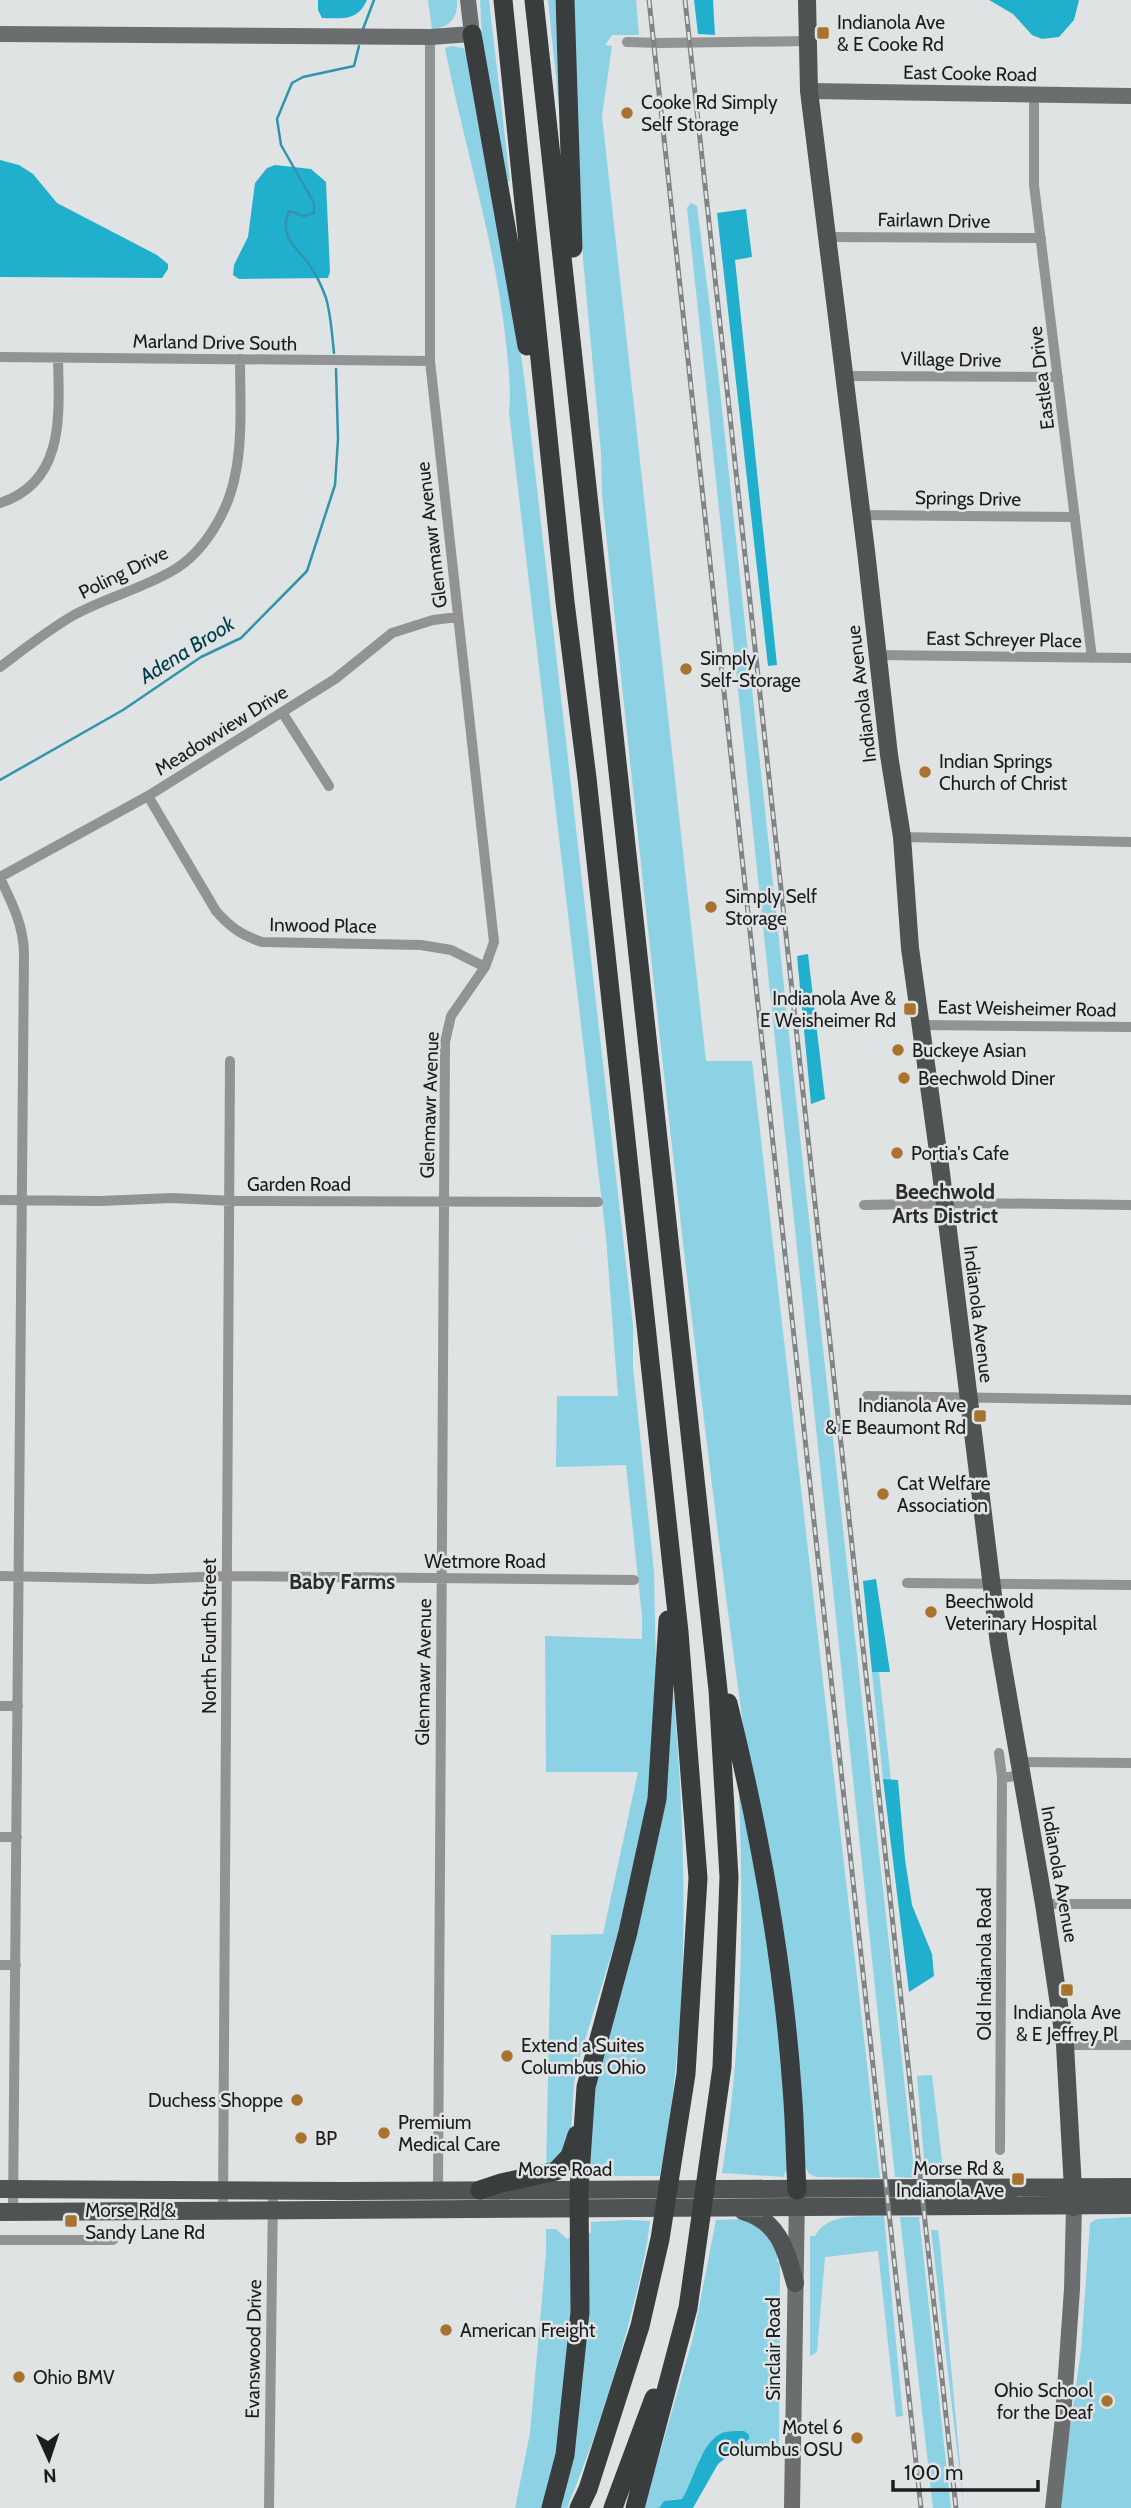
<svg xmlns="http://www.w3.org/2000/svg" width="1131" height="2508" viewBox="0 0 1131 2508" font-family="Cabin,sans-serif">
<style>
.green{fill:#8dd1e4}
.forest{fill:#21afce}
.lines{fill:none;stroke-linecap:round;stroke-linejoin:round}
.stream{stroke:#3294ac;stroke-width:2.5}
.street{stroke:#929394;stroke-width:10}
.secondary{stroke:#6b6d6e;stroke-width:16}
.primary{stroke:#505354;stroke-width:18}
.highway{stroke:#3a3d3e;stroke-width:19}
.rail-casing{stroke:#818485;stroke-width:5}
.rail{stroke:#dfe3e4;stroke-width:2.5;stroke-dasharray:8;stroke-linecap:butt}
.poi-dot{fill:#aa722f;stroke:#dfe3e4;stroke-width:2.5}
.labels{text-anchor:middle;stroke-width:5;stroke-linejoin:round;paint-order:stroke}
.poi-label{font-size:19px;fill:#1b1c1d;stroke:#dfe3e4;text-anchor:start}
.street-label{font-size:19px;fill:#1b1c1d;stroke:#dfe3e4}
.water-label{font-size:21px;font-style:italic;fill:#003c49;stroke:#dfe3e4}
.neighbourhood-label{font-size:21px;font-weight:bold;fill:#292b2c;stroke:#dfe3e4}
</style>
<rect width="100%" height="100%" fill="#dfe3e4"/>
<path class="green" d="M 428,0 L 457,0 C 458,18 450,27 432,29 Z
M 480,0 L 489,0 L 510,181 L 505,182 L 483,60 Z
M 548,0 L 555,0 L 562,136 Z
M 573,0 L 636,0 L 639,35 L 612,35 L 605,45 L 612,46 L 602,116 L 706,1061 L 752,1061 L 880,2178 L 817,2177 L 809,2174 L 804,2164 C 779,1980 752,1796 728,1612 C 680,1240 641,867 602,495 L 601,453 L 583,259 Z
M 452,46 L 463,48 L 469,56 L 511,285 L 525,384 L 633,1325 L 633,1367 L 654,1572 L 656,1668 L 649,1812 L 631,1891 L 580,2056 L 574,2083 L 571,2134 L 564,2152 L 546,2170 L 551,1935 L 603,1934 L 638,1772 L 546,1772 L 545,1636 L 642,1639 L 642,1616 L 626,1465 L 556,1467 L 557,1396 L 618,1396 L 606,1237 L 509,412 C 512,383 507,355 504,326 C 492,232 463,141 445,48 Z
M 691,203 L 697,206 L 718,372 L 816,1285 L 915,2178 L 895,2177 L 698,310 L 687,208 Z
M 872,1672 L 879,1672 L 891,1780 L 883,1779 Z
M 673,1687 C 687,1850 691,2013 660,2176 L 604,2176 L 601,2173 L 588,2173 L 591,2110 Z
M 743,1794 L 777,1990 L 789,2170 L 785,2172 L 784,2177 L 722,2173 C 742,2048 744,1921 739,1795 Z
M 932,2075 L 943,2169 L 925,2170 L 917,2076 Z
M 884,2216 L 903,2416 L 896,2417 L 878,2251 L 825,2257 L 817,2352 L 810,2356 L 810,2236 L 815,2236 C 827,2212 861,2217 884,2216 Z
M 900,2217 L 919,2217 L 951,2508 L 933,2508 Z
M 1131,2217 L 1131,2508 L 1059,2508 L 1081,2350 L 1090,2223 L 1097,2219 Z
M 744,2219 L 766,2230 L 777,2253 L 777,2262 L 780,2262 L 779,2447 L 741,2447 L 749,2439 L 700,2457 L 691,2486 L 682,2499 L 669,2500 L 659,2508 L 644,2508 L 693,2338 L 716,2220 Z
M 628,2220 L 650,2221 C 646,2258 636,2294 627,2330 C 610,2391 591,2450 567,2508 L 559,2508 L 586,2233 L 591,2233 L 591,2222 Z
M 546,2229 L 556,2229 L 567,2239 L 571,2237 L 574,2254 L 564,2416 L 546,2508 L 515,2508 L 530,2433 L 546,2254 Z
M 931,2230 L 938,2230 L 940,2246 L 964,2508 Z"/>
<path class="forest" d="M 318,0 L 367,0 C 357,22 342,18 322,18 L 318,10 Z
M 694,0 L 713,0 L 715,35 L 698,34 Z
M 989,0 L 1079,0 L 1074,20 L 1059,37 L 1042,39 L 1032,35 L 1013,14 Z
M 0,160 L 19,165 L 33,174 L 57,203 L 157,255 L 168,264 L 168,269 L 162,278 L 0,277 Z
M 275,165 L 311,169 L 326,182 L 330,272 L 328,278 L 239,279 L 233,275 L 234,265 L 248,237 L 255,183 L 267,168 Z
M 746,209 L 752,257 L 735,260 L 777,665 L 768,666 L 717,213 Z
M 808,954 L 825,1099 L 811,1104 L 797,956 Z
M 876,1579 L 890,1672 L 872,1672 L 863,1581 Z
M 883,1779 L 898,1780 L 905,1859 L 912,1905 L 932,1954 L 934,1976 L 909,1992 Z
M 744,2431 L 749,2435 L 749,2439 L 718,2464 L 693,2508 L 659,2508 L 664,2501 L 682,2499 C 694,2481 700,2443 722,2433 C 728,2431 737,2431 744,2431 Z"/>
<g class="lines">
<path class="stream" d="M 363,29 L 374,0
M 334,353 C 332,335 331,315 326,298 C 322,287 315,272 308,263 C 294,245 279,236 289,211 L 304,216 L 314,213 L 314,203 L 281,145 L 277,119 L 292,83 L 303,77 L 354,66 L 359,46
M 0,780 L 123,710 L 201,657 L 241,638 L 307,571 L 335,485 L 338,439 L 336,369"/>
<path class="street" d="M 430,37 L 430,361 L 494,942 L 485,967 L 451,1016 L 445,1042 L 438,2191
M 627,42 L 661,43 L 808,41
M 1034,94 L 1034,185 L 1092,658
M 827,237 L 1041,238
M 0,357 L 430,361
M 843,376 L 1058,377
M 0,503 C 66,482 59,413 58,358
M 860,515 L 1075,517
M 878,655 L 1131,658
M 0,667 C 24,649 48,630 74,615 C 105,598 141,589 172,571 C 204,553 228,512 235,476 C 243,439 240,397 240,359
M 282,712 L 329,786
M 148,796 L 216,911 C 230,927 241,935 262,942 L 421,945 L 451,950 L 485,967
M 902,837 L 1131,842
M 0,877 L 148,796 L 335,679 L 392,633 L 433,620 L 458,617
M 0,878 C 12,903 23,924 24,952 L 13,2212
M 922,1025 L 1131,1027
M 0,1200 L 100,1201 L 172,1198 L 233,1201 L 598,1202
M 864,1205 L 964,1203 L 1131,1205
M 867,1396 L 1131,1400
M 0,1576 L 150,1579 L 227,1576 L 634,1580
M 907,1583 L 1131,1585
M 0,1706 L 18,1706
M 999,1753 L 1002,1778
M 1019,1762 L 1131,1763
M 0,1837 L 17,1837
M 1044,1904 L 1131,1904
M 0,1965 L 16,1965
M 1065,2045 L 1131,2045
M 1000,2150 L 1002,1778 L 1021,1775
M 223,2211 L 230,1061
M 0,2240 L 113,2240
M 269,2508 L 273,2191"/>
<path class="secondary" d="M 0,34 L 430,37 L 472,34 L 468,0
M 809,91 L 1131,96
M 792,2508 L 797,2196
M 1053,2508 L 1063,2418 L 1072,2289 L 1074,2207"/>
<path class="primary" d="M 807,0 L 809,91 L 866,551 L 889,755 L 902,837 L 910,948 L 941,1173 L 999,1644 L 1044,1904 L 1065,2045 L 1074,2207
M 0,2189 L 345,2191 L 1131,2187
M 743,2211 C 779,2221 786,2250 795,2283
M 0,2212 L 1131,2205"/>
<path class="highway" d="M 503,0 L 565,602 L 587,778 L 679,1632 L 698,1878 L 686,2074 L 660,2239 L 640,2326 L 588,2489 L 579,2508
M 534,0 L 718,1690 L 729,1877 L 722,2067 L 688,2308 L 635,2508
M 565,0 L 573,248
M 472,34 L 527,346
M 728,1703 C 759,1829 783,1959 792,2088 C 795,2122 795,2156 797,2190
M 480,2190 L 501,2183 L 556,2171 L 570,2156 L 577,2135
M 551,2508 L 565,2455 L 580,2312 L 579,2189 L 586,2087 L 628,1932 L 657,1799 L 668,1620
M 613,2508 L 654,2398"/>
<defs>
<path id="rail" d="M 649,0 L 921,2508
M 685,0 L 956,2508"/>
</defs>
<use href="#rail" class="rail-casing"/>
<use href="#rail" class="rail"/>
</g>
<g class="poi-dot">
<rect x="816" y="26" width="14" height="14" rx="3.5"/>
<circle cx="627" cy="113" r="7"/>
<circle cx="686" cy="669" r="7"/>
<circle cx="925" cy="772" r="7"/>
<circle cx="711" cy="907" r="7"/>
<rect x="903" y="1002" width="14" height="14" rx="3.5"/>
<circle cx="898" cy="1050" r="7"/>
<circle cx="904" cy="1078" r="7"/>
<circle cx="897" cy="1153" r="7"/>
<rect x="973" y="1409" width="14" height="14" rx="3.5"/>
<circle cx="883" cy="1494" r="7"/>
<circle cx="931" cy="1612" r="7"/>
<rect x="1060" y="1983" width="14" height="14" rx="3.5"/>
<circle cx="507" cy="2056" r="7"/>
<circle cx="297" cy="2100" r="7"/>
<circle cx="384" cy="2133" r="7"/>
<circle cx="301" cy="2138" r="7"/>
<rect x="1011" y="2172" width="14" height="14" rx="3.5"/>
<rect x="64" y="2214" width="14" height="14" rx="3.5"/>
<circle cx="446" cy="2330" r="7"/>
<circle cx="19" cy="2377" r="7"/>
<circle cx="1107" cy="2401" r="7"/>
<circle cx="857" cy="2438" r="7"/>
</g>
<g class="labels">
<g class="poi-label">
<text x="837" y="29">Indianola Ave<tspan x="837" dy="22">&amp; E Cooke Rd</tspan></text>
<text x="641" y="109">Cooke Rd Simply<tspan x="641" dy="22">Self Storage</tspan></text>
<text x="700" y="665">Simply<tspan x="700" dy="22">Self-Storage</tspan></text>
<text x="939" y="768">Indian Springs<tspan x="939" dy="22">Church of Christ</tspan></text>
<text x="725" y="903">Simply Self<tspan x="725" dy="22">Storage</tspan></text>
<text x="896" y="1005" text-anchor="end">Indianola Ave &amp;<tspan x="896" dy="22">E Weisheimer Rd</tspan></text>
<text x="912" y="1057">Buckeye Asian</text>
<text x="918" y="1085">Beechwold Diner</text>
<text x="911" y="1160">Portia's Cafe</text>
<text x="966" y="1412" text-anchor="end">Indianola Ave<tspan x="966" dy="22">&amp; E Beaumont Rd</tspan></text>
<text x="897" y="1490">Cat Welfare<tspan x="897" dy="22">Association</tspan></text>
<text x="945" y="1608">Beechwold<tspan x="945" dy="22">Veterinary Hospital</tspan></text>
<text x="1067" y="2019" text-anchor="middle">Indianola Ave<tspan x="1067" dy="22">&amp; E Jeffrey Pl</tspan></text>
<text x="521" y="2052">Extend a Suites<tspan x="521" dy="22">Columbus Ohio</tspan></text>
<text x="283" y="2107" text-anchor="end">Duchess Shoppe</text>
<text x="398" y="2129">Premium<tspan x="398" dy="22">Medical Care</tspan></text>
<text x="315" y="2145">BP</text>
<text x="1004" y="2175" text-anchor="end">Morse Rd &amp;<tspan x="1004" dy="22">Indianola Ave</tspan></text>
<text x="85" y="2217">Morse Rd &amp;<tspan x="85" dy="22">Sandy Lane Rd</tspan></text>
<text x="460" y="2337">American Freight</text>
<text x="33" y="2384">Ohio BMV</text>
<text x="1093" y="2397" text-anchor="end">Ohio School<tspan x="1093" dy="22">for the Deaf</tspan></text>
<text x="843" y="2434" text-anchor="end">Motel 6<tspan x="843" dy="22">Columbus OSU</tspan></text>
</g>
<g class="street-label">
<text transform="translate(970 73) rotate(1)" y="7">East Cooke Road</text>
<text transform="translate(934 220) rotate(1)" y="7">Fairlawn Drive</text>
<text transform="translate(215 342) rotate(1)" y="7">Marland Drive South</text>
<text transform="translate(951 359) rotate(1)" y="7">Village Drive</text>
<text transform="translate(1041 378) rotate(-97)" y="7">Eastlea Drive</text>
<text transform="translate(968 498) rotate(1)" y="7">Springs Drive</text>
<text transform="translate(431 535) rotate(-97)" y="7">Glenmawr Avenue</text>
<text transform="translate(123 572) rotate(-26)" y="7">Poling Drive</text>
<text transform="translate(1004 639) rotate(1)" y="7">East Schreyer Place</text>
<text transform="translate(861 694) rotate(-97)" y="7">Indianola Avenue</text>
<text transform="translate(221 730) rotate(-32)" y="7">Meadowview Drive</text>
<text transform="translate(323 925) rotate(1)" y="7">Inwood Place</text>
<text transform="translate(1027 1008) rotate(1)" y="7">East Weisheimer Road</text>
<text transform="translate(429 1105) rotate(-88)" y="7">Glenmawr Avenue</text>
<text x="299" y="1191">Garden Road</text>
<text transform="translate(979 1314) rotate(83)" y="7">Indianola Avenue</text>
<text x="485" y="1568">Wetmore Road</text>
<text transform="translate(209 1636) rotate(-90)" y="7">North Fourth Street</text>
<text transform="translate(423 1672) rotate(-89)" y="7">Glenmawr Avenue</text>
<text transform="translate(1060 1874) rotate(80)" y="7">Indianola Avenue</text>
<text transform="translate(984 1964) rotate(-90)" y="7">Old Indianola Road</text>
<text x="565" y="2176">Morse Road</text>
<text transform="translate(253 2349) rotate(-89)" y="7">Evanswood Drive</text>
<text transform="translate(773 2349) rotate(-90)" y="7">Sinclair Road</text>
</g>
<g class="water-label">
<text transform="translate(187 650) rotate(-32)" y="7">Adena Brook</text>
</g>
<g class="neighbourhood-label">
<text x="945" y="1199">Beechwold<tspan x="945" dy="24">Arts District</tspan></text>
<text x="342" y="1589">Baby Farms</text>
</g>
</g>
<g transform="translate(49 2459) rotate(177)" stroke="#dfe3e4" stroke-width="5" paint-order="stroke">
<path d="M0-5L12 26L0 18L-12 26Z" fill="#1b1c1d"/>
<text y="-10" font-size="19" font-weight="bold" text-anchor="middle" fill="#1b1c1d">N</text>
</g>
<path d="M893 2480v10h145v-10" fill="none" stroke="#1b1c1d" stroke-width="3.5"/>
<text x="904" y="2480" font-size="21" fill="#1b1c1d" stroke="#dfe3e4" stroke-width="5" paint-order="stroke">100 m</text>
</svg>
